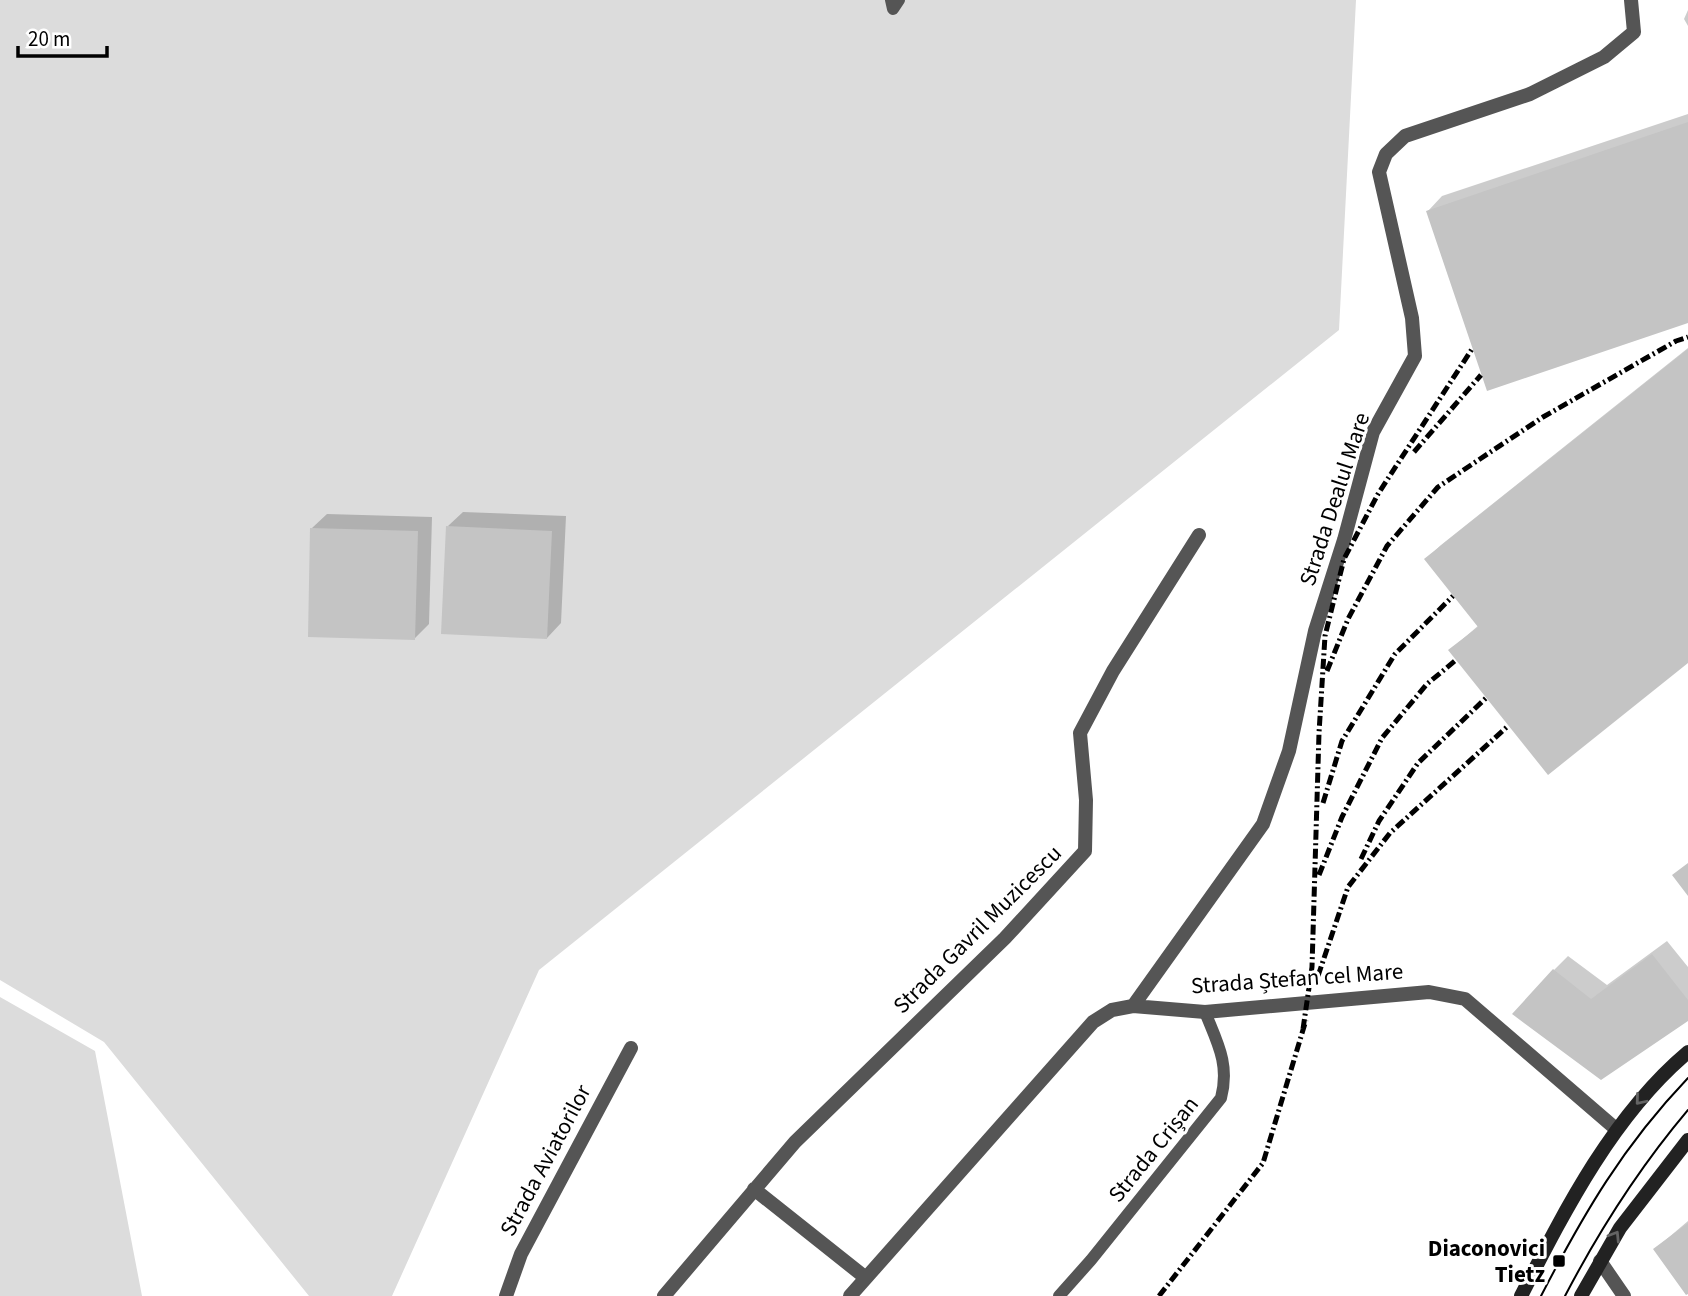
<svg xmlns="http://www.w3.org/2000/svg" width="1688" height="1296" viewBox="0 0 1688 1296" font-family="'Source Sans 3',sans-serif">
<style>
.green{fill:#dcdcdc}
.shadow{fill:#0003}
.building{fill:#c4c4c4}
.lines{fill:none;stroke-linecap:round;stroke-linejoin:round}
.lane{stroke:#555;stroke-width:12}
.street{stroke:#555;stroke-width:14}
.secondary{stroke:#222;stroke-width:14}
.tram{stroke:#000;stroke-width:2}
.rail{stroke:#000;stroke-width:5;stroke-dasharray:10 3.5 2 3.5;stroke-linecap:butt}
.oneway{stroke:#646464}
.poi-dot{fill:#000;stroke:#fff;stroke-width:2.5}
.labels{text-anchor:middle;stroke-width:6;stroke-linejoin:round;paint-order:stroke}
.street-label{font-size:23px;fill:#000;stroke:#fff}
.poi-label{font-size:23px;font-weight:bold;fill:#000;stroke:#fff;text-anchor:end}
</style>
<rect width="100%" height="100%" fill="#fff"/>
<path class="green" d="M 0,0 L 1356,0 L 1339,330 L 539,970 L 392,1296 L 309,1296 L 104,1042 L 0,980 Z
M 0,997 L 95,1051 L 142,1296 L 0,1296 Z"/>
<path class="shadow" d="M 1688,10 L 1688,26 L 1684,19 Z
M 1688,114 L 1688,321 L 1428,211 L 1442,196 Z
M 1688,348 L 1688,661 L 1450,650 L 1479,625 L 1426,559 L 1441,545 Z
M 463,512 L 566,516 L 561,623 L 547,638 L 448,526 Z
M 327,514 L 432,517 L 429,624 L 414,639 L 312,528 Z
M 1667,941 L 1688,967 L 1688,1019 L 1601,1078 L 1554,970 L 1568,956 L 1607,985 Z
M 1688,1221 L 1688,1291 L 1655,1249 Z"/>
<path class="building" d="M 1688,122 L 1688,323 L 1487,391 L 1426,211 Z
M 1688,349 L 1688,663 L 1548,775 L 1448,650 L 1478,627 L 1424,559 Z
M 446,526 L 552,531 L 547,639 L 441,634 Z
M 310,528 L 418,531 L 415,640 L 308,637 Z
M 1688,863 L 1688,896 L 1672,875 Z
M 1652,954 L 1688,1000 L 1688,1021 L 1601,1080 L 1512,1014 L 1553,969 L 1591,999 Z
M 1688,1223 L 1688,1294 L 1686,1295 L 1653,1249 Z"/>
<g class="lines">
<path class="lane" d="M 891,0 L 893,9 L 899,0
M 1059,1296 L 1091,1260 L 1221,1098 C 1230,1064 1217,1042 1205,1012"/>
<path class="street" d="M 1133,1006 L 1263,824 L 1289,751 L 1315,631 L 1344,540 L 1373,432 L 1415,356 L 1412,318 L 1379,172 L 1386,154 L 1405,136 L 1530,94 L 1604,57 L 1634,32 L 1631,0
M 754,1189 L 866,1278
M 1600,1261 L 1624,1296
M 506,1296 L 521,1254 L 631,1048
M 664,1296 L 795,1142 L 1005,938 L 1085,851 L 1086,800 L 1080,733 L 1113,671 L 1199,535
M 850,1296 L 1093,1022 L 1112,1010 L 1133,1006 L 1205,1012 L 1429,992 L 1465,999 L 1616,1129"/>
<path class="secondary" d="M 1521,1296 C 1565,1210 1613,1115 1688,1052
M 1581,1296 L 1620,1228 L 1688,1140"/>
<path class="tram" d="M 1541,1296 C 1584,1213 1623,1146 1688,1078
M 1565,1296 C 1600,1229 1639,1168 1688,1110"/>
<path class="rail" d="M 1414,452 L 1481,375
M 1327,671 L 1348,619 L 1387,546 L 1438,487 L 1543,417 L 1676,341 L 1688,337
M 1323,803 L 1342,741 L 1395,654 L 1453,596
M 1361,859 L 1379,821 L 1418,763 L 1486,698
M 1319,875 L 1342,817 L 1382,738 L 1427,684 L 1456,660
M 1318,976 L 1348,887 L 1390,833 L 1508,726
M 1303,1029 L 1312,967 L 1319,733 L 1325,636 L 1344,559 L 1378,494 L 1472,349
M 1159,1296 L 1263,1163 L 1306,1020"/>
</g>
<defs><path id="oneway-chevron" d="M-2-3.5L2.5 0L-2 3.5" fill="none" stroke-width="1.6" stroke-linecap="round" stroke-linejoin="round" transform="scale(1.75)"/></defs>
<g class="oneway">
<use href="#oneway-chevron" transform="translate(1640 1100) rotate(130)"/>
<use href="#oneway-chevron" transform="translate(1615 1236) rotate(-58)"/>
</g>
<rect class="poi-dot" x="1552" y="1254" width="14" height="14" rx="3.5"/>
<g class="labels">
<g class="street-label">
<text transform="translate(1334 499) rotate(-72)" y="8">Strada Dealul Mare</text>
<text transform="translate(977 929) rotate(-45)" y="8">Strada Gavril Muzicescu</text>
<text transform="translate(1297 978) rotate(-4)" y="8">Strada Ștefan cel Mare</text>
<text transform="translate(1153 1149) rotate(-51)" y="8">Strada Crișan</text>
<text transform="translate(545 1160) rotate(-62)" y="8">Strada Aviatorilor</text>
</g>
<g class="poi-label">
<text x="1545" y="1256">Diaconovici<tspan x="1545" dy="26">Tietz</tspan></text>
</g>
</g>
<path d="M18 46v10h89v-10" fill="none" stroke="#000000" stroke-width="3.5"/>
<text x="28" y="46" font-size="21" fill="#000000" stroke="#ffffff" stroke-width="5" paint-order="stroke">20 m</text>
</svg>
